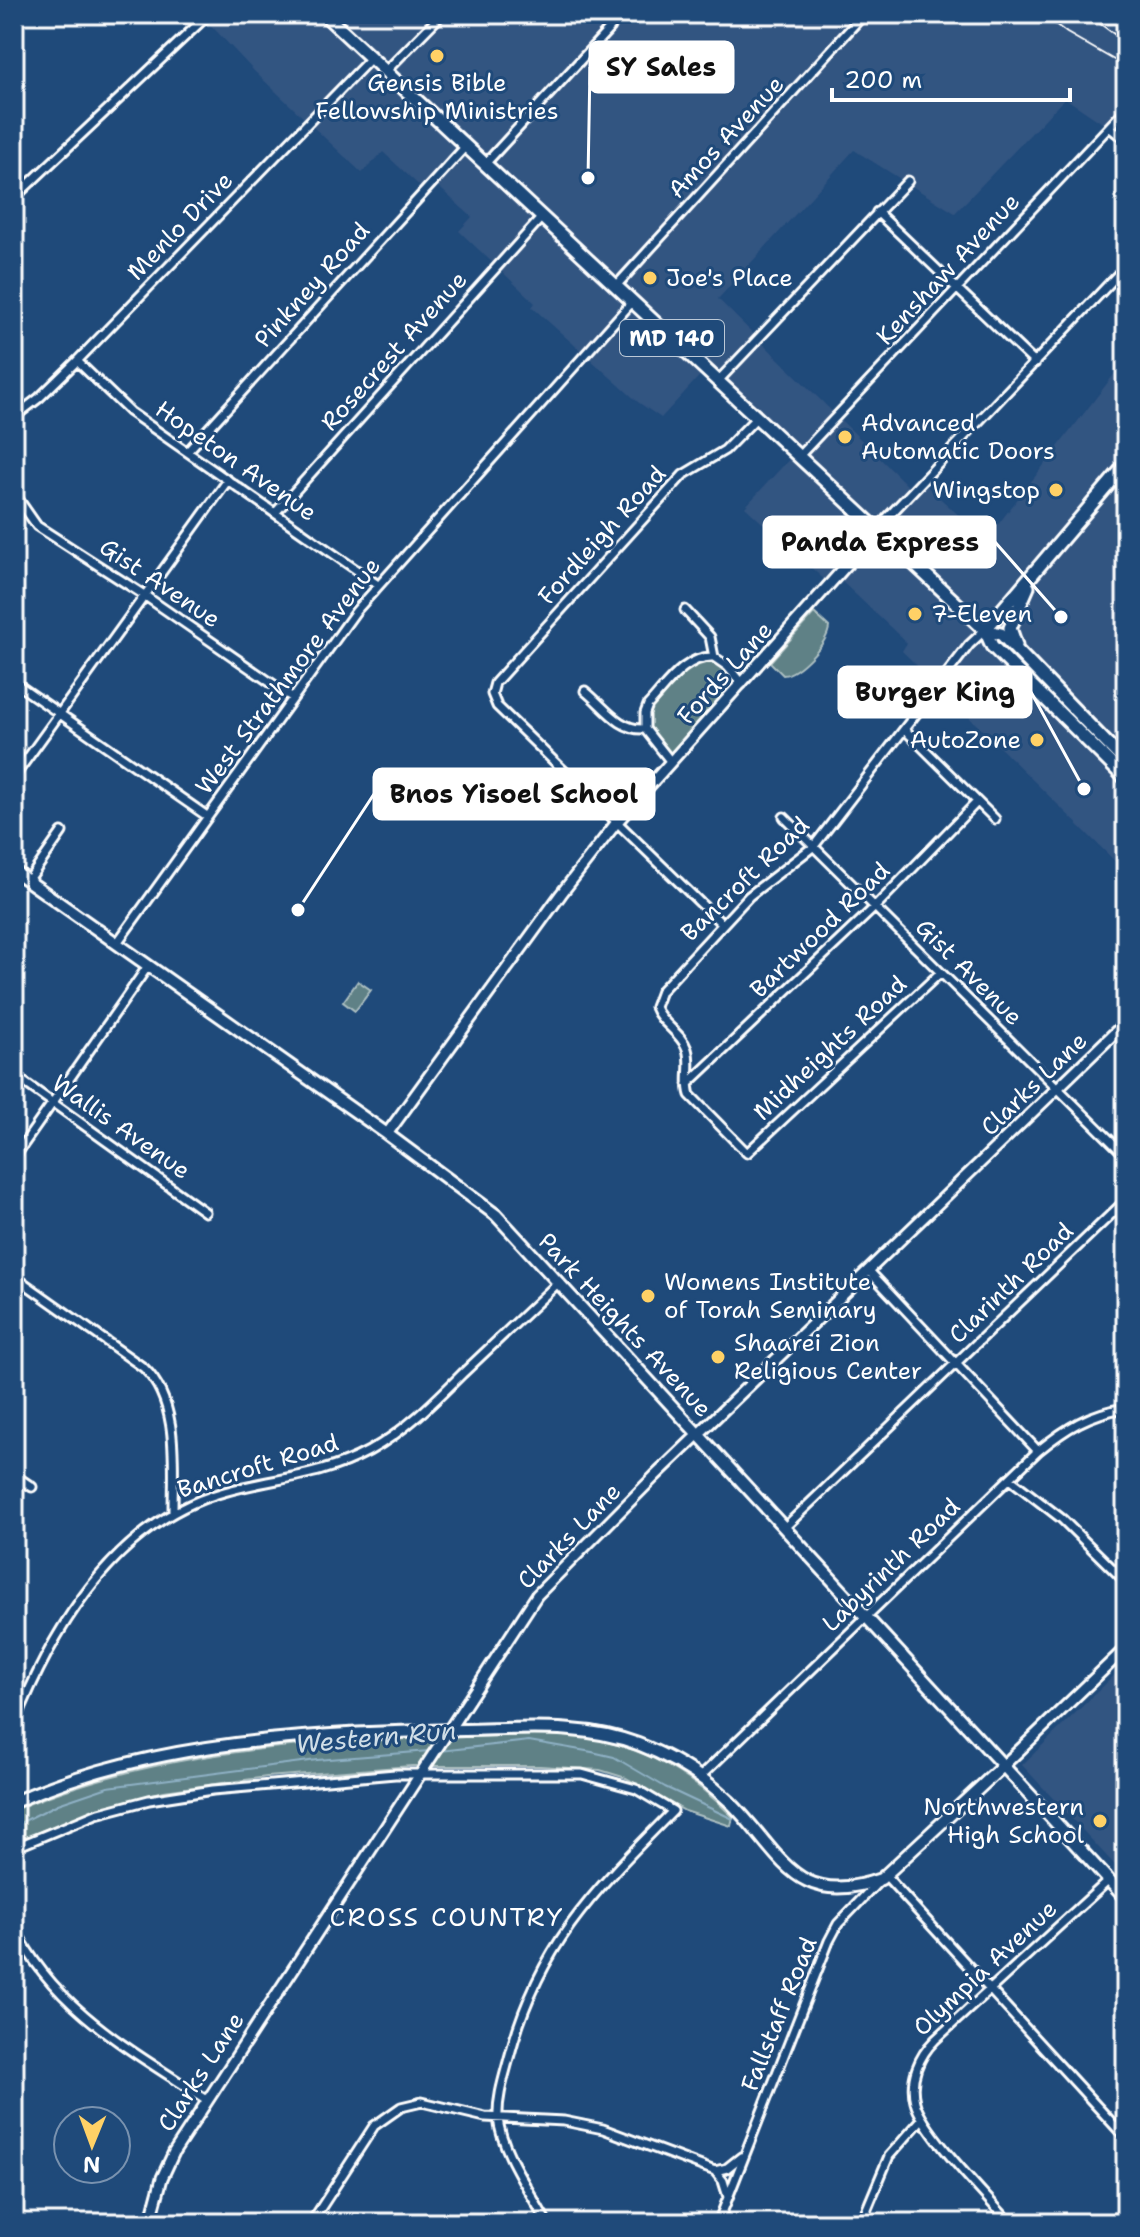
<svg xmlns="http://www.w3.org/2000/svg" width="1140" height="2237" viewBox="0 0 1140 2237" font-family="'Shantell Sans',sans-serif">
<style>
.built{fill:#335481}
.green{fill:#5e8186;stroke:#aec0c2;stroke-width:2}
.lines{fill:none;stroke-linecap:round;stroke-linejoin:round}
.stream{stroke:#8fb1c5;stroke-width:2}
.minor-casing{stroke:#fff;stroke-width:13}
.tertiary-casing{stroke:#fff;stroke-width:15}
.secondary-casing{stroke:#fff;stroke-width:16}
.primary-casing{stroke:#fff;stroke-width:17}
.minor{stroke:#1f4a7a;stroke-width:7}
.tertiary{stroke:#1f4a7a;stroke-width:9}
.secondary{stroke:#1f4a7a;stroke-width:10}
.primary{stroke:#1f4a7a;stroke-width:11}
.rail{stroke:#fff;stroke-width:2}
.poi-dot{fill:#ffd166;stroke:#1f4a7a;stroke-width:3}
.labels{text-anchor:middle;stroke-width:6;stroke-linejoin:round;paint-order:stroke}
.shield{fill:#1f4a7a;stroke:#bcc9d7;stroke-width:2}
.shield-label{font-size:22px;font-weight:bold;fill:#fff}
.poi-label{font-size:24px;fill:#fff;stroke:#1f4a7a;text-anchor:start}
.street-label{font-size:24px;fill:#fff;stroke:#1f4a7a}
.water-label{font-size:26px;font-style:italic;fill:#d0dee7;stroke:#1f4a7a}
.neighbourhood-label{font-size:26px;letter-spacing:2px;fill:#fff;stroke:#1f4a7a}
.leader{fill:none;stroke:#fff;stroke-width:3}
.callout-dot{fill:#fff;stroke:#1f4a7a;stroke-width:3}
.callout{fill:#fff;stroke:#fff;stroke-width:3}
.callout-label{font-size:26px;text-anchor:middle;font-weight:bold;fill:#111}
</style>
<rect width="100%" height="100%" fill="#1f4a7a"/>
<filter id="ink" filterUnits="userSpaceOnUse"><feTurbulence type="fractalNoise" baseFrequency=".0125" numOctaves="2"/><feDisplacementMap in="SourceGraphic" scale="16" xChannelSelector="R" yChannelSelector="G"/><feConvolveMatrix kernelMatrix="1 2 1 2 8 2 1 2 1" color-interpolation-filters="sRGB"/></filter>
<g filter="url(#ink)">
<path class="built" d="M 208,14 L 1126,14 L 1126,139 L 1065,98 L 955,213 L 854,150 L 718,299 L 913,491 L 920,480 L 986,540 L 1126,359 L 1126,872 L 902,651 L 907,643 L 836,576 L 829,584 L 745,507 L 795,453 L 706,369 L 661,418 L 638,402 L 532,307 L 535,303 L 459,231 L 472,217 L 433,182 L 425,191 L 383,152 L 362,173 L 255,72 L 204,18 Z
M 1126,1664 L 1126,1877 L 1022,1765 Z"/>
<path class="green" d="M 814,613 L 829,627 C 828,643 798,674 783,675 L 770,662 Z
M 711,660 L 726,669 L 734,681 L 669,757 L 647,725 L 652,706 L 697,661 Z
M 358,981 L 371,990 L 355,1011 L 343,1002 Z
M 558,1734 C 630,1740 683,1766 733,1817 L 731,1826 L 685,1811 L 626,1778 L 600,1770 L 540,1766 L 412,1766 L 267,1777 L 164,1791 L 108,1806 L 14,1841 L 14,1810 C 185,1736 376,1741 558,1734 Z"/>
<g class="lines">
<path class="stream" d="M 440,1751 L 529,1741 L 592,1752 L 614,1757 L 665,1787 L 733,1819
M 14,1826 L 58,1804 L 108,1787 L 317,1760 L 429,1751"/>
<defs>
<path id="minor" d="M 386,71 L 442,14
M 1109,127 L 1126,140
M 485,164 L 611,27
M 14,198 L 209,14
M 877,212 L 1035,363
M 616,286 L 864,14
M 77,361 L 130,412 L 378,585
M 718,381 L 908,181
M 14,417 L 39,398 L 77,361 L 371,58
M 188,451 L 466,146
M 799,456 L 1126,109
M 14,493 L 37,526 L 144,595 L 293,698
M 276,512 L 542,217
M 878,530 L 887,518 L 1126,266
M 685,610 L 710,637 L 714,657 L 727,666 L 742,684
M 14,682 L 207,816
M 585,691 C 604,706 619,731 645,729 L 671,762
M 645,729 L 645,713 L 648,705 C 666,686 685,655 714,657
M 905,730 L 995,819
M 14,777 L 228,480
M 784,817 L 1126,1156
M 28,881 L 62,832
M 722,924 L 497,706 L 492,694 L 495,683 L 683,475 L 725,450 L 757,417
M 117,943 L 356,611 L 633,301
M 940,973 L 747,1153 L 690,1095 C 685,1080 692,1065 687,1049 C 681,1032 661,1024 655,1007 L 661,991 L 749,896 L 814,846 L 969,645 L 985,630
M 14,1075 L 205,1212
M 688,1084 L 875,907 L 977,802
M 14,1158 L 148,966
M 868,1270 L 1038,1451
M 14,1276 L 144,1368 C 180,1403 173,1465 173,1512
M 14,1475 L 32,1487
M 1010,1479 L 1062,1519 L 1126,1582
M 784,1528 L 1126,1200
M 14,1726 C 53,1627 116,1522 224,1492 C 277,1477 319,1478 369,1451 C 405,1431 433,1403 462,1374 C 494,1344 526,1313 559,1282
M 700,1777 L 1038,1451 C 1066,1428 1090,1413 1126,1408
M 14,1848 L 96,1814 L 149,1800 L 213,1790 L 395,1774 L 582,1774 L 636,1789 L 673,1811 C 595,1890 538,1945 509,2058 C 504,2077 497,2098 498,2118 C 501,2151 532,2194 547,2223
M 885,1875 L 1126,2138
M 14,1926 C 53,2009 134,2052 207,2100
M 715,2171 L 727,2168 L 741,2157
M 311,2223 L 374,2126 L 401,2107 L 422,2102 L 485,2117 L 564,2121 L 603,2129 L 715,2171 L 723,2181 L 728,2197
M 718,2223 L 829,1941 L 838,1924 L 879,1881
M 861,2223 L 889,2156 L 922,2119
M 1010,2223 C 988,2198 921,2130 915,2102 C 909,2079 919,2056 935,2040 L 1109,1880"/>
<path id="tertiary" d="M 387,1134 L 561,894 L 617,822 L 878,530
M 1003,1766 L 1126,1648
M 150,2223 L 162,2178 L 174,2152 L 537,1595 L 655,1476 L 1126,1022"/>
<path id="secondary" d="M 14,871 L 387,1134 L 496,1215 L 1126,1899
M 14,1802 C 151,1740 317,1733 465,1730 C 523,1729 583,1723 638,1744 C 672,1757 704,1777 730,1802 C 781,1852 794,1910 881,1879 L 1003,1766"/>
<path id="primary" d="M 324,14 L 985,630 L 992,646 L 1126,779
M 985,630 L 1126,464
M 985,630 L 1001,634 L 1126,763
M 1016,645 L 1010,628 L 1028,587"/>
</defs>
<use href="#minor" class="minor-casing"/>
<use href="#tertiary" class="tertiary-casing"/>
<use href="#secondary" class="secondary-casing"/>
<use href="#primary" class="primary-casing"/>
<use href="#minor" class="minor"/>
<use href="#tertiary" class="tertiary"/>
<use href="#secondary" class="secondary"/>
<use href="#primary" class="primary"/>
<path class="rail" d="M 1042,14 L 1067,33 L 1114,60
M 1087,14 L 1126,43"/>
</g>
</g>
<g class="poi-dot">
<circle cx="437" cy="56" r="8"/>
<circle cx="650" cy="278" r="8"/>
<circle cx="845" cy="437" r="8"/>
<circle cx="1056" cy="490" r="8"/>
<circle cx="915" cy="614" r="8"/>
<circle cx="1037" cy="740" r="8"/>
<circle cx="648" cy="1296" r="8"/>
<circle cx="718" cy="1357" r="8"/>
<circle cx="1100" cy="1821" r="8"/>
</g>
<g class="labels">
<rect class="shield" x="620" y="320" width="104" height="36" rx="6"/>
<g class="shield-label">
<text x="672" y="346">MD 140</text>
</g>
<g class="poi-label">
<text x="437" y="91" text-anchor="middle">Gensis Bible<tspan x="437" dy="28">Fellowship Ministries</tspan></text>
<text x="666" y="286">Joe's Place</text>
<text x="861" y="431">Advanced<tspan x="861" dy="28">Automatic Doors</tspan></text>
<text x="1040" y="498" text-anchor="end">Wingstop</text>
<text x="931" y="622">7-Eleven</text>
<text x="1021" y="748" text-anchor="end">AutoZone</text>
<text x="664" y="1290">Womens Institute<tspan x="664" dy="28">of Torah Seminary</tspan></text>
<text x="734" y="1351">Shaarei Zion<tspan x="734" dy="28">Religious Center</tspan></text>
<text x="1084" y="1815" text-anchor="end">Northwestern<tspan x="1084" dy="28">High School</tspan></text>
</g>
<g class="street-label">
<text transform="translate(726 137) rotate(-47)" y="8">Amos Avenue</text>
<text transform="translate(180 226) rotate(-46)" y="8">Menlo Drive</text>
<text transform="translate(948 269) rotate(-47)" y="8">Kenshaw Avenue</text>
<text transform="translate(312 285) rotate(-48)" y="8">Pinkney Road</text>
<text transform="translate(394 351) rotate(-48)" y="8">Rosecrest Avenue</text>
<text transform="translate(236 461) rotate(35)" y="8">Hopeton Avenue</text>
<text transform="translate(602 535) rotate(-48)" y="8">Fordleigh Road</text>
<text transform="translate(160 583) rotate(34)" y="8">Gist Avenue</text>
<text transform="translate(725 673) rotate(-48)" y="8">Fords Lane</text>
<text transform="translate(288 676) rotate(-53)" y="8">West Strathmore Avenue</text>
<text transform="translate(745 879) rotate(-44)" y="8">Bancroft Road</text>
<text transform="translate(820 930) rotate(-44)" y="8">Bartwood Road</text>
<text transform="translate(969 972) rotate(45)" y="8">Gist Avenue</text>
<text transform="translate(830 1048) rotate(-43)" y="8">Midheights Road</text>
<text transform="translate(1034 1084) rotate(-44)" y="8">Clarks Lane</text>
<text transform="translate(121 1127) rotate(35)" y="8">Wallis Avenue</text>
<text transform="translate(1011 1283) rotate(-44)" y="8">Clarinth Road</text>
<text transform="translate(625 1325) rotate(47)" y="8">Park Heights Avenue</text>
<text transform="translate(258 1466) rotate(-17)" y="8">Bancroft Road</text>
<text transform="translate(569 1536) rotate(-46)" y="8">Clarks Lane</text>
<text transform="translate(891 1565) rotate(-44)" y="8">Labyrinth Road</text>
<text transform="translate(985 1968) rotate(-43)" y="8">Olympia Avenue</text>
<text transform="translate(779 2014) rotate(-68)" y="8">Fallstaff Road</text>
<text transform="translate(201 2072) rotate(-57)" y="8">Clarks Lane</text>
</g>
<g class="water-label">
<text transform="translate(376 1737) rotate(-5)" y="9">Western Run</text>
</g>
<g class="neighbourhood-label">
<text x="447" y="1926">CROSS COUNTRY</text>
</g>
</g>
<path class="leader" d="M588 178L590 67M1061 617L995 542M1084 789L1031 692M298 910L374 794"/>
<g class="callout-dot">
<circle cx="588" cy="178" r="8"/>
<circle cx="1061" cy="617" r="8"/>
<circle cx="1084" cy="789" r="8"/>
<circle cx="298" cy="910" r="8"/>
</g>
<g class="callout">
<rect x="590" y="42" width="143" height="50" rx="8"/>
<rect x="764" y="517" width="231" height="50" rx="8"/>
<rect x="839" y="667" width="192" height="50" rx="8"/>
<rect x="374" y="769" width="280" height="50" rx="8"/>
</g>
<g class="callout-label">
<text x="661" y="76">SY Sales</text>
<text x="880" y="551">Panda Express</text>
<text x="935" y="701">Burger King</text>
<text x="514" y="803">Bnos Yisoel School</text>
</g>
<rect width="1140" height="2237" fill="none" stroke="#1f4a7a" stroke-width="48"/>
<rect x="24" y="24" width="1092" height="2189" fill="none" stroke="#fff" stroke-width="3" filter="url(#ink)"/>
<g transform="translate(92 2145) rotate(181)"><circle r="38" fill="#1f4a7a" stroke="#7992af" stroke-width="2"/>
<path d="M0-6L14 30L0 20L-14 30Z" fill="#ffd166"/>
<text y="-12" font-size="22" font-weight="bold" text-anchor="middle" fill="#ffffff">N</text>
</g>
<path d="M832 88v12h238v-12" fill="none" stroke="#ffffff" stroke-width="4"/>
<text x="844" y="88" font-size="24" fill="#ffffff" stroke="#1f4a7a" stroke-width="6" paint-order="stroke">200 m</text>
</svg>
